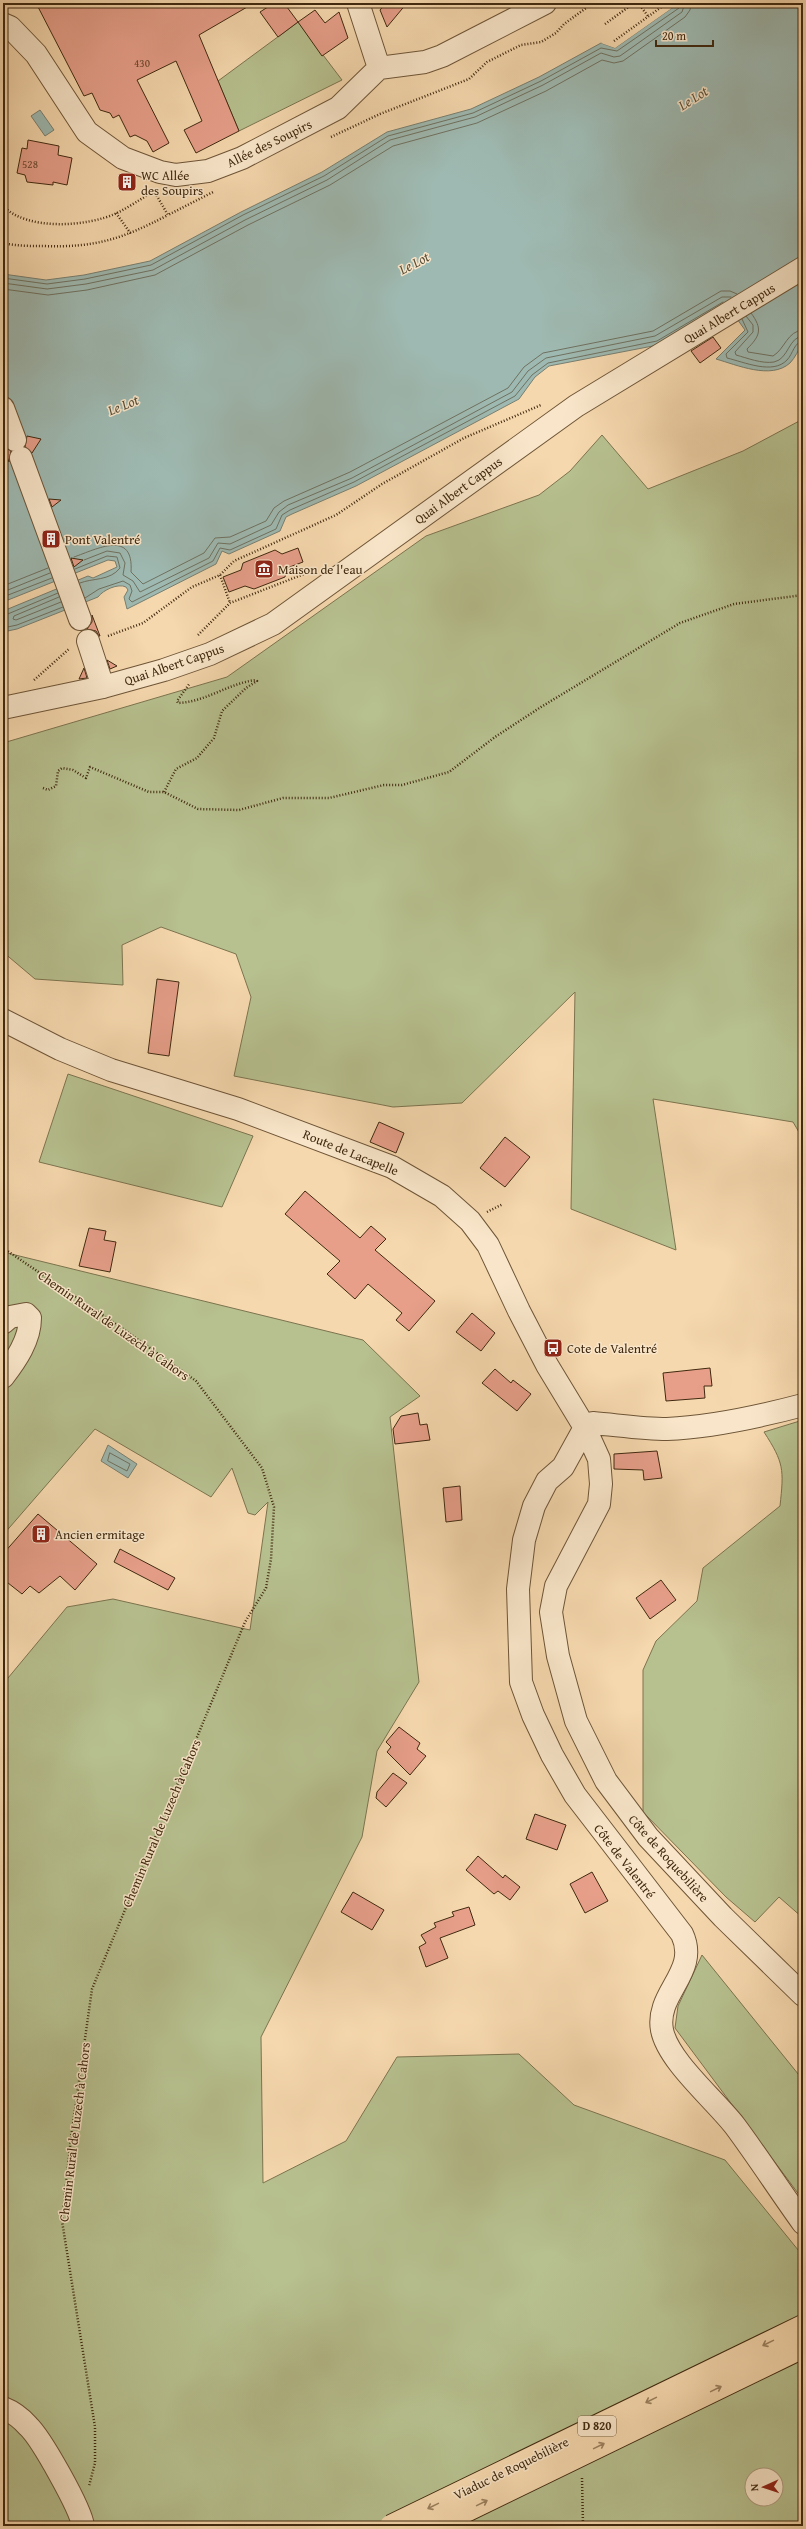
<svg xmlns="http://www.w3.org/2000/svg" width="806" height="2529" viewBox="0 0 806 2529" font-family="'Gentium Book Plus',serif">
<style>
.green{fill:#b7c08f;stroke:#7c744f;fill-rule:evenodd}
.water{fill:#9eb9b1;stroke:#787f70}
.pier{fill:#f6d8ae}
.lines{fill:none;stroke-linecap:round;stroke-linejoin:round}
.shore{stroke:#6f7160;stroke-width:1}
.building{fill:#e79f8a;stroke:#40290f}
.minor-casing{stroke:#6e5537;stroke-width:24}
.path{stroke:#40290f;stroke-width:2.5;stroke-dasharray:1 2;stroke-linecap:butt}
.minor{stroke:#f9e6ca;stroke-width:22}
.major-bridge-casing{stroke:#40290f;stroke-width:24;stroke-linecap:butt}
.major-bridge{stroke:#f6d8ae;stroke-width:22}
.oneway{stroke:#9b805e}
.labels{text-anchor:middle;stroke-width:3;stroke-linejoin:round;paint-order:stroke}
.number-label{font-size:11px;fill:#6a462e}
.shield{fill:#f9e6ca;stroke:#786247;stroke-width:1}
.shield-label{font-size:12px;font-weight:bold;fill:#40290f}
.street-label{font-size:13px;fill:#40290f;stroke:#f9e6ca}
.poi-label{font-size:13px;fill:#40290f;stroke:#f9e6ca;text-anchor:start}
.water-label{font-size:14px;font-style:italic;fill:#584d38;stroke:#f9e6ca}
</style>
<rect width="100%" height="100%" fill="#f6d8ae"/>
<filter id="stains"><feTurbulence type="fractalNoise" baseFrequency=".005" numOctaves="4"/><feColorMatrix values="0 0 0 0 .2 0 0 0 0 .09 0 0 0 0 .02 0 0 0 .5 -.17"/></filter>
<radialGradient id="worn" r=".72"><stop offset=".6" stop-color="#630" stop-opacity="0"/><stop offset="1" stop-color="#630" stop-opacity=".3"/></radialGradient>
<path class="green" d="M 298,22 L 342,80 L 239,131 L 218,81 Z
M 803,419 L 803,1139 L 793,1122 L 653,1099 L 676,1250 L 571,1209 L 575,992 L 462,1103 L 393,1107 L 234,1076 L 251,997 L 236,954 L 161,927 L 122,945 L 123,985 L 35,979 L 3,952 L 3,743 L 227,677 L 426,536 L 539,495 L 570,471 L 602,435 L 648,489 L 743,451 Z
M 68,1074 L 253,1136 L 222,1207 L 39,1162 Z
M 3,1252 L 363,1340 L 420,1396 L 390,1417 L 419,1682 L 377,1751 L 362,1837 L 261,2037 L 263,2183 L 346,2141 L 397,2057 L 519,2054 L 574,2105 L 725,2160 L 803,2256 L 803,2526 L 3,2526 L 3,1684 L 67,1607 L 113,1599 L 250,1630 L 268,1502 L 255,1515 L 248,1513 L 232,1468 L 211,1497 L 95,1429 L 3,1535 ZM 752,2475 L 776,2475 L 776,2499 L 752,2499 Z
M 803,1420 L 803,1918 L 779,1897 L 755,1922 L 726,1897 L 643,1812 L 643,1670 L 656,1641 L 697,1601 L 703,1568 L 780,1506 C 784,1469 784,1463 764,1432 Z
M 702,1955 L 803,2080 L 803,2200 L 675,2028 L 678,2006 Z"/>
<path class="water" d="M 679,3 L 803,3 L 803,342 C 799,349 795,358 790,363 C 771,380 737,365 716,359 L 745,330 L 727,305 L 658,345 L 549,366 L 535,377 L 519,399 L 356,486 L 292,514 L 286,517 L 280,531 L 229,554 L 222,551 L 216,564 L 127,609 L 124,597 L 128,590 L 126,587 C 118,583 103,590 98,597 L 17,629 L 3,632 L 3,614 L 8,609 L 88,576 L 93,578 L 117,567 L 115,561 L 108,560 L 3,602 L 3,274 L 46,280 L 84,275 L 150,261 L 241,212 L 322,172 L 387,132 L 471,109 L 539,77 L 601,43 L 615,48 Z
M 40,110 L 54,130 L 45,136 L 31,116 Z
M 108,1445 L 137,1464 L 128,1478 L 101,1461 Z"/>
<path class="pier" d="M 675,3 L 679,3 L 615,48 L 601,43 L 603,42 L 615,46 Z"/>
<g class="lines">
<path class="shore" d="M 3,278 L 47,284 L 85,279 L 151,265 L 243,215 L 324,176 L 388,136 L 473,113 L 541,81 L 601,48 L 617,51 L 679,8 L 680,3
M 3,283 L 47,289 L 86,284 L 153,270 L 245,220 L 327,180 L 390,140 L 475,117 L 543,85 L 601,53 L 614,57 L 620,56 L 682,12 L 685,3
M 3,289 L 48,295 L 87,290 L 155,275 L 248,225 L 330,185 L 393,146 L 477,123 L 546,91 L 602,60 L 614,63 L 623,61 L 685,17 L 690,10 L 691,3
M 751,313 C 763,329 760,336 747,349 L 748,352 L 773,356 C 785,349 787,331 803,330
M 746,316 L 753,325 L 753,332 L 735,352 L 736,355 C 747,358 762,364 774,362 C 789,359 788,337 803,336
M 742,319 L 748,332 L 726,354 L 727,358 C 744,362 773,375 787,360 C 793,354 794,342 803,341
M 74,557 C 97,549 134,529 131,572 L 143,584 L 204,553 L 215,538 L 230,537 L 266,521 L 274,508 L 284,501 L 350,472 L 508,388 L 524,367 L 543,353 L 653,331 L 721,291 L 730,291 L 737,294
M 84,560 L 107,551 L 120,553 L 125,563 L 123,575 L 133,581 L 140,592 L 209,558 L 218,543 L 230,544 L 271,525 L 279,512 L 288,505 L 352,478 L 512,392 L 528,371 L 546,358 L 655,336 L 722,297 L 731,297
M 75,569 L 107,556 L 117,557 L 120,568 C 110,581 92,578 80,583
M 3,586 L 48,568
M 3,592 L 50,573
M 3,597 L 52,578
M 59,597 L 14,616 L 13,619 L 16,620 L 61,602
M 85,598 L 99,589 L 123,581 L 130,585 L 132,591 L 129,599 L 132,602 L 213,561 L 220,548 L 230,550 L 276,529 L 282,515 L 290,510 L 354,482 L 515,396 L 532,375 L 548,363 L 657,341 L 723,302
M 3,616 L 58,593
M 3,628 L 17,625 L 63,607
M 110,1453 L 130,1464 L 127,1471 L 108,1461 Z"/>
</g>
<path class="building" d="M 36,3 L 254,3 L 199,35 L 239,131 L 196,153 L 184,130 L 202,121 L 176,61 L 137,80 L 169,143 L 153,152 L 147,141 L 135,135 L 130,137 L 119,115 L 113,118 L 110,113 L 100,110 L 92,93 L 84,96 Z
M 274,3 L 284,3 L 298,22 L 278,37 L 260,12 Z
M 386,3 L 407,3 L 387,27 L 380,10 Z
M 315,10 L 325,23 L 339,12 L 348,38 L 322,56 L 298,22 Z
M 28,140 L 59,146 L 58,155 L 72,158 L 67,185 L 53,182 L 53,185 L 27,182 L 25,175 L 17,173 L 22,148 L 27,149 Z
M 713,337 L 721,348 L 700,363 L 691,351 Z
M 27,436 L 41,439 L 32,453 L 25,447 Z
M 3,444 L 11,451 L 9,462 L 3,446 Z
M 49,499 L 61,500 L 52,507 Z
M 298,548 L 303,562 L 287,568 L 285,577 L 254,589 L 245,586 L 229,592 L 223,577 L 241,570 L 243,563 L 275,550 L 282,554 Z
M 71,558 L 83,560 L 74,567 Z
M 92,615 L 100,636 L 99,636 L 96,631 L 87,629 L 92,622 Z
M 107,660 L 117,666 L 110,669 Z
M 84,668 L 87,678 L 79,679 Z
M 157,979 L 179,982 L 169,1056 L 148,1053 Z
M 379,1122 L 404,1133 L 396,1153 L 370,1142 Z
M 505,1137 L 530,1157 L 505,1187 L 480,1168 Z
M 305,1191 L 360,1238 L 371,1226 L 386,1239 L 375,1250 L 435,1301 L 409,1331 L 396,1320 L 402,1313 L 368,1284 L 355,1299 L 327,1274 L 340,1261 L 285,1214 Z
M 89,1228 L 106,1231 L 104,1240 L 116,1242 L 110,1272 L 79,1266 Z
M 472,1313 L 495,1333 L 481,1351 L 456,1332 Z
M 710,1368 L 712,1386 L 704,1386 L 705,1398 L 666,1401 L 663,1373 Z
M 495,1369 L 511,1383 L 513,1380 L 531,1394 L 517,1411 L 482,1383 Z
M 418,1413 L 420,1425 L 427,1424 L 430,1440 L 395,1444 L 393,1429 L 401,1416 Z
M 657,1451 L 662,1478 L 644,1480 L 643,1470 L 614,1469 L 614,1454 Z
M 460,1486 L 462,1520 L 446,1522 L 443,1488 Z
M 38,1514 L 97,1564 L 75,1590 L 60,1576 L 39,1593 L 30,1586 L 22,1594 L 3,1579 L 3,1554 Z
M 120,1549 L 175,1578 L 168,1590 L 114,1562 Z
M 661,1580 L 676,1600 L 650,1619 L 636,1598 Z
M 399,1727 L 420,1743 L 417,1749 L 426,1756 L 410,1775 L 387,1752 L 391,1747 L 386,1742 Z
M 393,1773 L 407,1783 L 386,1807 L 376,1798 L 377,1792 Z
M 535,1814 L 566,1825 L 557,1850 L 526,1839 Z
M 478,1856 L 503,1878 L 505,1875 L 520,1887 L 510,1900 L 498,1891 L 494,1894 L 466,1870 Z
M 592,1872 L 608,1901 L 585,1913 L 570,1884 Z
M 353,1892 L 384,1910 L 372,1930 L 341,1912 Z
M 469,1907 L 475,1925 L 440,1938 L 448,1958 L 426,1967 L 419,1947 L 426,1943 L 421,1935 L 436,1927 L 434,1923 L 454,1916 L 452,1912 Z"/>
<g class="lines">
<defs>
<path id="minor" d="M 358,3 L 379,68
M 3,24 L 10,27 L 36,54 L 87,132 L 123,158 L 160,172 L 176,175 L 208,171 L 242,158 L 338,108 L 379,68 L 425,62 L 442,56 L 545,3
M 3,408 L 15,440
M 21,458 L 80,619
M 88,641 L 103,687
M 3,708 L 103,687 L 164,670 L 210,654 L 273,624 L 576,406 L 803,268
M 3,1020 L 60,1049 L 111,1070 L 238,1109 L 392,1167 L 442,1196 L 470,1221 L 488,1245 L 519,1311 L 547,1365 L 584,1426 L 599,1459 L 601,1484 L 599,1504 L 556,1586 L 551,1612 L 558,1656 L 576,1721 L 606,1781 L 648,1837 L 723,1917 L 803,1995
M 3,1323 L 10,1317 L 26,1314 L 30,1318 C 30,1340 16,1360 3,1377
M 584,1426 L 593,1423 C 617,1425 643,1429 667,1429 C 713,1427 758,1417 803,1405
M 584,1429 L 563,1467 L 547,1481 L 534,1506 L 524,1540 L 518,1589 L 521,1682 L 533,1715 L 552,1755 L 575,1795 L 682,1934 C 700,1972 655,1993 662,2030 C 668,2061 715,2100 735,2126 C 758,2157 780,2191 803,2223
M 3,2408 C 13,2412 21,2418 28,2426 C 41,2438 81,2509 83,2526"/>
</defs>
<use href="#minor" class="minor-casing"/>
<path class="path" d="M 638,3 L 648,16
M 605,24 L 634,3
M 614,41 L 667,3
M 331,137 L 380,114 L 469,79 L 487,62 L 521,45 L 541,42 L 556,33 L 564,24 L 593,3
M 3,206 C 27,231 87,227 117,213 C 129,207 141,199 154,191 L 168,215 L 213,192
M 116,213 L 131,234
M 3,243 C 16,246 30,246 43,246 C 95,248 122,239 168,215
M 220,575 L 230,603
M 198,635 L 230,603 L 304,574
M 108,636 L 143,623 L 192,587 L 220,575 L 234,561 L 336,515 L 382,484 L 464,438 L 541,405
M 34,680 L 69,649
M 43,788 L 48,790 L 56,786 L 58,771 L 62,768 L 73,770 L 86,778 L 90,767 L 149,792 L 164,792 L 198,809 L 239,810 L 283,798 L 329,798 L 384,785 L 402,785 L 449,772 L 495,737 L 541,707 L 680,623 L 734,604 L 803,595
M 164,792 L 176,769 L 197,758 L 214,738 L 222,711 L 246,688 L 257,681 L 256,680 C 229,683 206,702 178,703 L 177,701 L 190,683
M 487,1212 L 503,1204
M 3,1248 L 126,1331 L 196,1381 L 262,1468 L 274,1507 L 271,1559 L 266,1588 L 245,1622 L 92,1989 L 71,2138 L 62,2221 L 95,2427 L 95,2463 L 89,2486
M 582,2478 L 583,2526"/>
<use href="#minor" class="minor"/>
<defs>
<path id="major-bridge" d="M 391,2526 L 803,2326
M 435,2526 L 803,2347"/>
</defs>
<use href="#major-bridge" class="major-bridge-casing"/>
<use href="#major-bridge" class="major-bridge"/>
</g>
<defs><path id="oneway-shaft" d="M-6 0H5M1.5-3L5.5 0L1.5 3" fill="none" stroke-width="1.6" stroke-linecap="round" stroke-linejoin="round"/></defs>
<g class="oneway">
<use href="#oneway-shaft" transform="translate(768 2343) rotate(154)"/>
<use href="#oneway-shaft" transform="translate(716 2389) rotate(-26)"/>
<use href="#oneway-shaft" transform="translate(651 2400) rotate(154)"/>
<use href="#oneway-shaft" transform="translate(599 2446) rotate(-26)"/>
<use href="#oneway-shaft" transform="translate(482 2503) rotate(-26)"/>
<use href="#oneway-shaft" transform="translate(433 2506) rotate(154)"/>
</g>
<defs>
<symbol id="building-square" viewBox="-11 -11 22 22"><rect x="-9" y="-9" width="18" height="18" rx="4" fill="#8f2418" stroke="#f9e6ca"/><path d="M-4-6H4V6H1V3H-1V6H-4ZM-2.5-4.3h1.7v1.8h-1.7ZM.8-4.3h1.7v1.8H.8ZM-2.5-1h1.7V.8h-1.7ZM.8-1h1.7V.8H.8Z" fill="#fff"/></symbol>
<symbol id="museum-square" viewBox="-11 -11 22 22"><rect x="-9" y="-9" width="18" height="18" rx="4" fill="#8f2418" stroke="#f9e6ca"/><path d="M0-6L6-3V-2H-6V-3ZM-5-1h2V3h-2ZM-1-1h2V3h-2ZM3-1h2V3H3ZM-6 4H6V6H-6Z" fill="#fff"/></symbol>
<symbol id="bus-square" viewBox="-11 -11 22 22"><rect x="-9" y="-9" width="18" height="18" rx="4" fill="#8f2418" stroke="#f9e6ca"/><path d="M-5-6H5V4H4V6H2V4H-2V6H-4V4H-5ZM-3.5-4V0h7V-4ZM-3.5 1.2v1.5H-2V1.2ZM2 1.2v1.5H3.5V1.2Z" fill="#fff"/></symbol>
</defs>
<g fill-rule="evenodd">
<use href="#building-square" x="116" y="171" width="22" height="22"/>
<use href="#building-square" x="40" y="528" width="22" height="22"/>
<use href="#museum-square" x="253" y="558" width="22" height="22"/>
<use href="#bus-square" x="542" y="1337" width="22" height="22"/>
<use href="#building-square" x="30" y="1523" width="22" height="22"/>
</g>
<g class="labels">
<g class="number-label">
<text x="142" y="67">430</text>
<text x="30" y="168">528</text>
</g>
<rect class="shield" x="578" y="2416" width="38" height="20" rx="3"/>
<g class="shield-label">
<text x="597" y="2430">D 820</text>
</g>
<g class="street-label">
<text transform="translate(269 143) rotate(-26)" y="5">Allée des Soupirs</text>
<text transform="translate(729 313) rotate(-31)" y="5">Quai Albert Cappus</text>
<text transform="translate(458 490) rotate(-36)" y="5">Quai Albert Cappus</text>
<text transform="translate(174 664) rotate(-19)" y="5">Quai Albert Cappus</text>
<text transform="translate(351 1152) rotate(22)" y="5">Route de Lacapelle</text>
<text transform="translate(114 1325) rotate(35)" y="5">Chemin Rural de Luzech à Cahors</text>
<text transform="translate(161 1823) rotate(-67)" y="5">Chemin Rural de Luzech à Cahors</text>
<text transform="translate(669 1858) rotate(48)" y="5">Côte de Roquebilière</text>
<text transform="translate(625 1861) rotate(52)" y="5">Côte de Valentré</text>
<text transform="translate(74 2132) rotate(-83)" y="5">Chemin Rural de Luzech à Cahors</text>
<text transform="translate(511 2468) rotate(-26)" y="5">Viaduc de Roquebilière</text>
</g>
<g class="poi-label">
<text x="141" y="180">WC Allée<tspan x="141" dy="15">des Soupirs</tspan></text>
<text x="65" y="544">Pont Valentré</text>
<text x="278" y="574">Maison de l'eau</text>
<text x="567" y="1353">Cote de Valentré</text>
<text x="55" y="1539">Ancien ermitage</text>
</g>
<g class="water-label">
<text transform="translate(693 98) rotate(-32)" y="5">Le Lot</text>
<text transform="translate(414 263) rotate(-28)" y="5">Le Lot</text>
<text transform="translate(123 405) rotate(-22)" y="5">Le Lot</text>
</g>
</g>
<rect width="806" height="2529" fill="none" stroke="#f6d8ae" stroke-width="16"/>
<rect x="4" y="4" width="798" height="2521" fill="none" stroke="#40290f" stroke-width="2"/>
<rect x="8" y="8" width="790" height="2513" fill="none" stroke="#40290f"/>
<g transform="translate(764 2487) rotate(267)"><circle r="19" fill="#f9e6ca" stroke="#af9a7f"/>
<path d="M0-3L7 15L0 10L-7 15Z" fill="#8f2418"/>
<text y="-6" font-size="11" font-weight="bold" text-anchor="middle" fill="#40290f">N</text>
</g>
<path d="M656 40v6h57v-6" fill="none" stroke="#40290f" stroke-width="2"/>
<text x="662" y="40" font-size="12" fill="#40290f" stroke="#f9e6ca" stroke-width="3" paint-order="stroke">20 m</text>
<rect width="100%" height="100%" filter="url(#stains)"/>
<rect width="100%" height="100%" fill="url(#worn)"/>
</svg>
